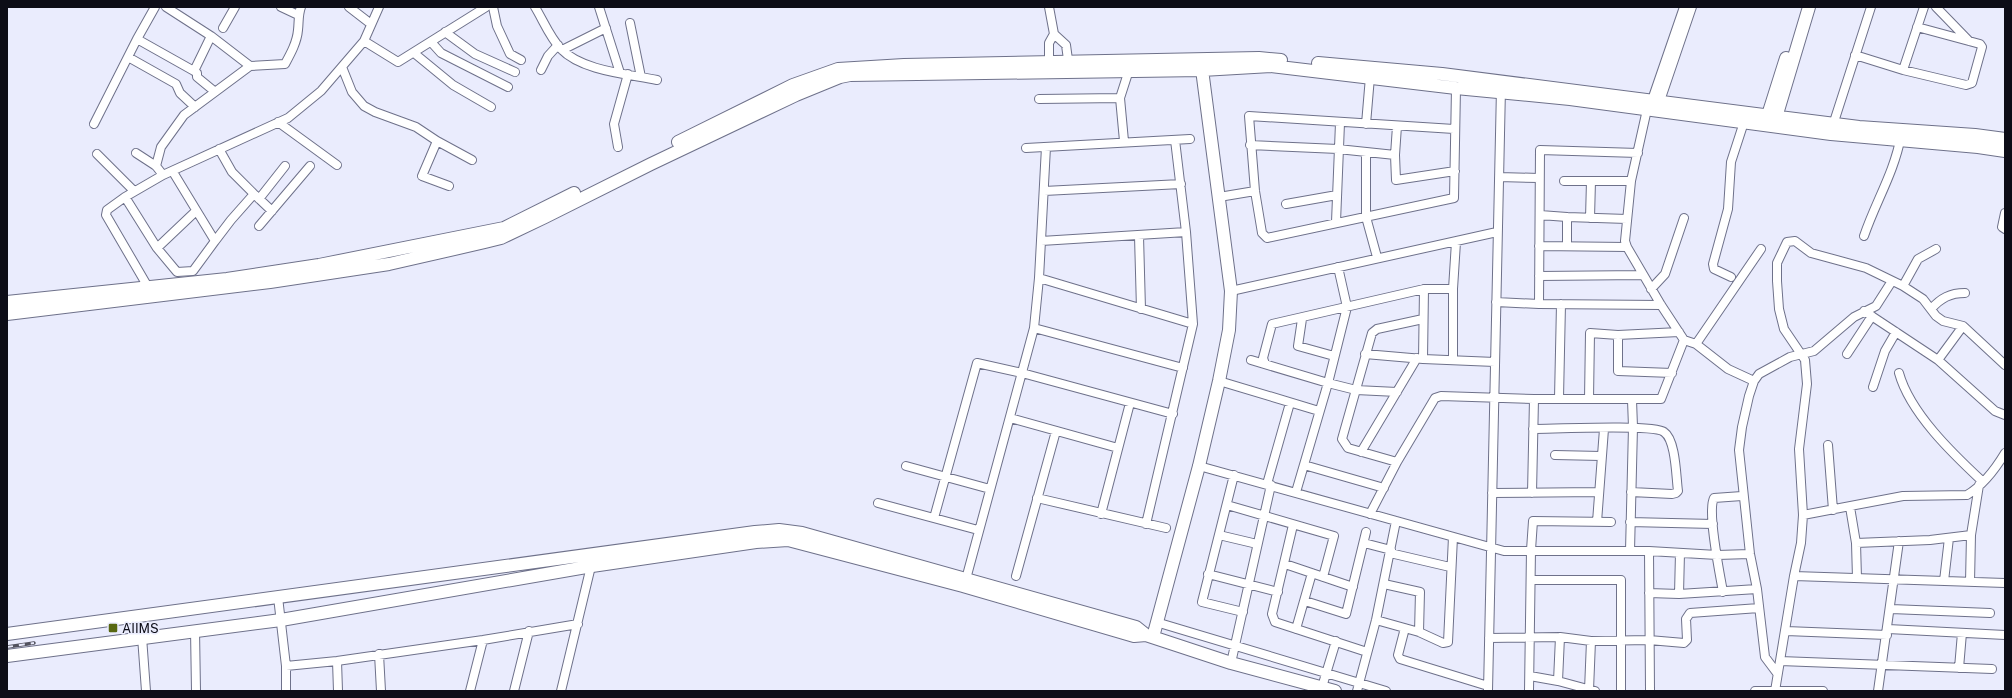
<svg xmlns="http://www.w3.org/2000/svg" width="2012" height="698" viewBox="0 0 2012 698" font-family="'Public Sans',sans-serif">
<style>
.lines{fill:none;stroke-linecap:round;stroke-linejoin:round}
.street-casing{stroke:#6e718a;stroke-width:10}
.secondary-casing{stroke:#6e718a;stroke-width:14}
.street{stroke:#fff;stroke-width:8}
.secondary{stroke:#fff;stroke-width:12}
.rail-casing{stroke:#52525e;stroke-width:3.5}
.rail{stroke:#eaecfd;stroke-width:2;stroke-dasharray:6;stroke-linecap:butt}
.poi-dot{fill:#576711;stroke:#eaecfd;stroke-width:1.5}
.labels{text-anchor:middle;stroke-width:3;stroke-linejoin:round;paint-order:stroke}
.poi-label{font-size:13px;fill:#0d0d17;stroke:#eaecfd;text-anchor:start}
</style>
<rect width="100%" height="100%" fill="#eaecfd"/>
<g class="lines">
<defs>
<path id="street" d="M 155,7 L 137,39 L 194,71 L 197,73 L 197,77 L 214,91
M 166,7 L 211,36 L 250,66
M 281,7 L 298,15
M 349,7 L 371,24
M 493,7 L 497,26 L 510,54 L 521,60
M 535,7 C 543,20 550,38 561,49 C 582,71 628,74 657,80
M 599,7 L 620,73
M 1049,7 L 1054,34 L 1066,45 L 1069,67
M 1936,7 L 1969,41
M 630,23 L 641,77
M 223,28 L 235,7
M 445,32 L 475,54 L 515,72
M 364,41 L 398,62 L 486,7
M 432,43 L 441,53 L 508,87
M 562,50 L 606,28
M 414,53 L 453,85 L 491,107
M 1855,55 L 1903,70 L 1966,85 L 1972,83 L 1982,47 L 1980,44 L 1917,27
M 128,57 L 176,84 L 180,93 L 195,107
M 1049,66 L 1049,43 L 1054,34
M 342,67 L 352,92 L 364,106 L 375,112 L 416,127 L 437,141 L 472,160
M 541,70 L 548,56 L 558,45
M 1903,70 L 1924,7
M 194,71 L 211,36
M 1039,99 L 1120,98
M 1652,100 L 1684,7
M 1660,101 L 1692,7
M 1648,105 L 1631,181 L 1625,241 L 1627,247 L 1661,305 L 1684,340 L 1696,344 L 1728,369 L 1754,381
M 278,122 L 337,165
M 94,124 L 137,39
M 1366,124 L 1370,77
M 1397,126 L 1395,155 L 1396,180 L 1455,171
M 1832,128 L 1871,7
M 1454,129 L 1249,116 L 1255,191 L 1262,233 L 1267,238 L 1454,198 L 1456,88
M 437,141 L 422,176 L 449,186
M 1124,141 L 1120,98 L 1129,70
M 1250,145 L 1338,149 L 1395,155
M 618,147 L 614,124 L 628,74
M 1026,148 L 1190,139
M 1366,152 L 1366,217 L 1377,257
M 136,153 L 156,166 L 163,175
M 97,154 L 134,191
M 156,166 L 161,147 L 184,115 L 250,66 L 285,64 C 291,53 297,42 298,30 C 299,22 298,15 301,7
M 173,172 L 215,241 L 231,220 L 254,194 L 232,172 L 219,149
M 1499,177 L 1539,178
M 1564,181 L 1631,181
M 1044,191 L 1181,184
M 255,195 L 272,211
M 125,197 L 157,248 L 177,272 L 193,271 L 215,241
M 1219,197 L 1255,191
M 259,199 L 285,166
M 1286,204 L 1337,195
M 2005,213 L 2002,227 L 2005,229
M 1540,215 L 1567,217
M 1590,218 L 1591,181
M 1336,222 L 1340,123
M 259,226 L 310,166
M 1139,236 L 1141,309
M 1864,236 C 1876,201 1894,173 1901,136
M 1041,241 L 1186,232
M 1539,246 L 1627,247
M 1567,246 L 1567,217 L 1627,219
M 157,248 L 196,211
M 1539,276 L 1643,275
M 1731,277 L 1714,269 L 1713,264 L 1728,209 L 1731,162 L 1745,119
M 1039,278 L 1193,324
M 1903,286 L 1918,259 L 1936,249
M 148,287 L 106,215 L 107,210 L 125,197 L 163,175 L 288,118 L 321,91 L 364,41 L 379,7
M 1651,289 L 1665,274 L 1684,218
M 1231,291 L 1497,232
M 1496,302 L 1539,304 L 1661,305
M 1539,304 L 1540,150 L 1638,153
M 1931,309 C 1941,298 1950,293 1965,293
M 1864,311 L 1938,360 L 1995,411 L 2005,415
M 1302,319 L 1298,346 L 1334,356
M 1034,328 L 1183,368
M 1618,335 L 1618,371 L 1672,373
M 1696,344 L 1761,249
M 1365,354 L 1423,359 L 1495,362
M 1847,354 L 1872,316
M 1423,359 L 1424,289
M 1251,360 L 1328,383 L 1356,390 L 1397,392
M 1453,360 L 1453,289 L 1456,242
M 1938,360 L 1963,326
M 1265,364 L 1263,358 L 1272,324 L 1424,289 L 1453,289
M 1899,373 C 1910,413 1953,454 1982,481
M 1219,381 L 1319,411
M 1873,387 L 1885,351 L 1896,332
M 1559,398 L 1561,304
M 1589,399 L 1590,333 L 1618,335 L 1679,332
M 1010,418 L 1118,448
M 1533,429 C 1553,429 1654,424 1664,432 C 1676,440 1676,477 1678,491 L 1676,493 L 1672,494 L 1631,492
M 1828,445 L 1833,510
M 1361,452 L 1417,358
M 1555,455 L 1601,456
M 1397,462 L 1348,448 L 1342,439 L 1372,333 L 1377,329 L 1423,319
M 1304,465 L 1384,488
M 906,466 L 990,489
M 1199,466 L 1504,551 L 1649,551 L 1717,555 L 1750,554
M 1234,475 L 1202,602 L 1243,612
M 1267,484 L 1290,403
M 1296,492 L 1328,383 L 1347,307 L 1338,267
M 1492,493 L 1599,492
M 1532,493 L 1534,399
M 1037,498 L 1166,528
M 878,503 L 978,530
M 1227,505 L 1334,536 L 1323,577
M 1850,507 L 1856,543 L 1857,578
M 1101,514 L 1130,403
M 1370,514 L 1397,462 L 1435,398 L 1441,396 L 1534,399 L 1661,399 L 1684,340
M 1803,515 L 1903,496 L 1967,495 C 1982,486 1996,468 2005,453
M 934,518 L 977,363 L 1022,373 L 1173,414
M 1597,522 L 1604,429
M 1630,522 L 1713,524
M 1146,524 L 1193,324 L 1186,232 L 1175,140
M 1293,525 L 1272,614 L 1275,622 L 1367,652
M 1219,535 L 1257,544
M 1364,543 L 1391,550
M 1856,543 L 1930,540 L 1971,535 L 1979,485
M 1630,551 L 1633,427 L 1632,400
M 1649,551 L 1650,691
M 1390,553 L 1450,567
M 1680,553 L 1679,594 L 1757,589
M 1285,564 L 1353,587
M 1208,574 L 1278,592
M 1016,576 L 1056,431
M 1794,576 L 2005,583
M 966,579 L 1034,328 L 1039,278 L 1046,147
M 1531,580 L 1621,580 L 1621,691
M 1944,581 L 1949,538
M 1970,582 L 1971,535
M 1384,584 L 1420,592 L 1419,632
M 1723,592 C 1720,575 1707,511 1714,498 L 1742,496
M 1649,593 L 1679,594
M 278,597 L 286,666 L 286,691
M 1305,601 L 1346,614 L 1366,532
M 1891,609 L 1990,613
M 1376,620 L 1419,632 L 1443,643 L 1448,642 L 1453,537
M 1156,622 L 1386,691
M 1405,628 L 1398,655 L 1400,659 L 1488,686
M 1296,629 L 1312,573
M 1888,629 L 2005,635
M 195,630 L 196,691
M 1786,631 L 1887,635
M 142,637 L 146,691
M 1489,638 L 1560,637 L 1591,641 L 1649,640 L 1684,643 L 1687,640 L 1686,619 L 1690,613 L 1759,608
M 379,654 L 381,691
M 337,661 L 338,691
M 1780,661 L 1992,669
M 1231,663 L 1271,485
M 286,666 L 337,661 L 483,640 L 578,624
M 1959,668 L 1962,633
M 1777,673 L 1765,657 L 1757,589 L 1750,554 L 1739,450 L 1742,427 L 1749,396 L 1754,381 L 1759,374 L 1790,357 L 1814,351 L 1854,317 L 1876,306 L 1892,281
M 1530,676 L 1558,681 L 1595,691
M 1558,681 L 1560,637
M 1322,687 L 1336,641
M 1589,690 L 1591,641
M 470,691 L 483,640
M 514,691 L 529,631
M 561,691 L 592,562
M 1357,691 L 1376,620 L 1396,521
M 1488,691 L 1501,88
M 1529,691 L 1531,550 L 1533,521 L 1611,522
M 1755,691 L 1823,691
M 1775,691 L 1794,576 L 1801,543 L 1803,515 L 1799,449 L 1807,384 L 1805,360 L 1784,329 L 1779,309 L 1777,281 L 1777,263 L 1787,242 L 1795,241 L 1811,253 L 1866,268 L 1903,286 L 1923,299 L 1936,316 L 1943,321 L 1963,326 L 2005,365
M 1878,691 L 1899,541"/>
<path id="secondary" d="M 1318,63 L 1442,74 L 1859,127 L 1975,135 L 2005,139
M 1768,115 L 1786,58
M 1774,124 L 1809,7
M 678,142 L 793,85 L 838,69 L 904,65 L 1259,58 L 1281,60
M 7,302 L 227,279 L 319,265 L 504,228 L 574,193
M 7,314 L 270,282 L 389,264 L 485,242 L 501,238 L 545,217 L 651,164 L 796,95 L 840,77 L 850,75 L 1202,70 L 1271,66 L 1456,88 L 1570,99 L 1831,134 L 1978,147 L 2005,151
M 7,634 L 755,532 L 779,530 L 802,533 L 1136,627 L 1146,635 L 1231,663 L 1335,691
M 1153,637 L 1199,466 L 1219,381 L 1229,330 L 1231,291 L 1201,62
M 7,656 L 281,620 L 592,566 L 756,542 L 788,540 L 963,586 L 1134,636 L 1146,635"/>
</defs>
<use href="#street" class="street-casing"/>
<use href="#secondary" class="secondary-casing"/>
<use href="#street" class="street"/>
<use href="#secondary" class="secondary"/>
<defs>
<path id="rail" d="M 7,647 L 34,643"/>
</defs>
<use href="#rail" class="rail-casing"/>
<use href="#rail" class="rail"/>
</g>
<rect class="poi-dot" x="108" y="623" width="10" height="10" rx="2"/>
<g class="labels">
<g class="poi-label">
<text x="122" y="633">AIIMS</text>
</g>
</g>
<rect width="2012" height="698" fill="none" stroke="#0d0d17" stroke-width="16"/>
</svg>
